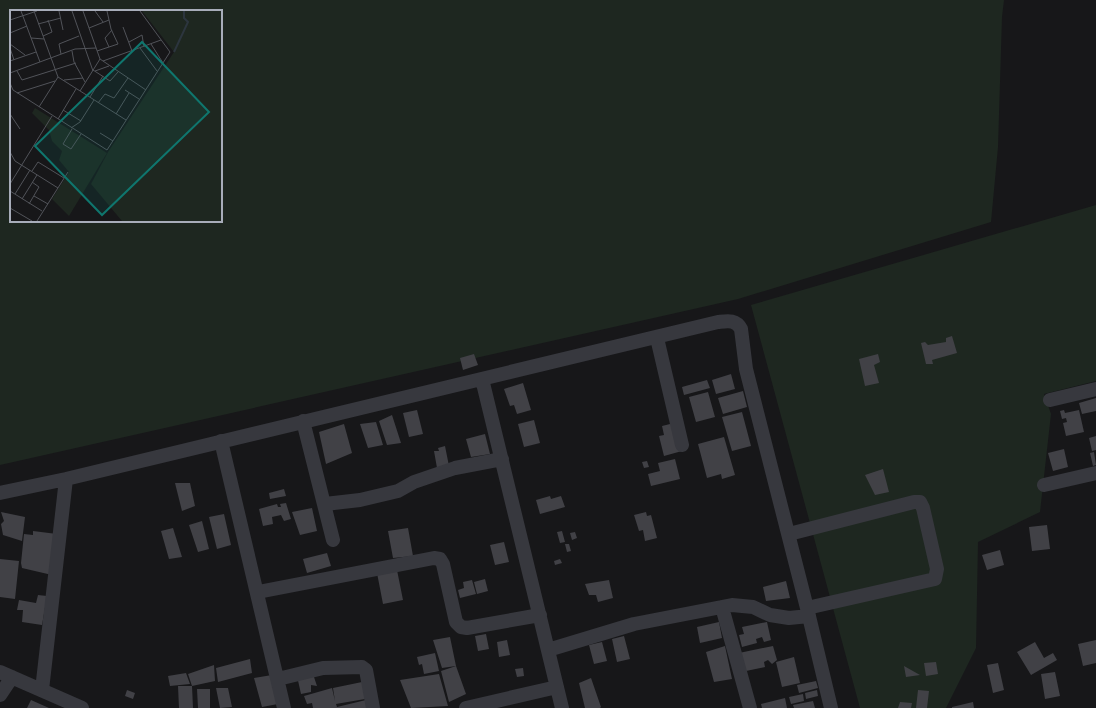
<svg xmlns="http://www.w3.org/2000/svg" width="1096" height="708" viewBox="0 0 1096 708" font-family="Cabin,sans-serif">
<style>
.green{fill:#1e2720;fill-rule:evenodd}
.building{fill:#414146}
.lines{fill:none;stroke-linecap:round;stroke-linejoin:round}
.minor{stroke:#37383e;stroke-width:14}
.inset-river{fill:none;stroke:#2c353e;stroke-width:2}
.inset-road{fill:none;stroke:#515359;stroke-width:1}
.view{fill:#0f766e;fill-opacity:0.15;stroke:#0f766e;stroke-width:2}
.inset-edge{fill:none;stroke:#a8adba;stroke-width:2}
</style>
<rect width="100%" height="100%" fill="#171719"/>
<path class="green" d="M 0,0 L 1004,0 L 1002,17 L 998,147 L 991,222 L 738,299 L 0,465 ZM 11,11 L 221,11 L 221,221 L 11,221 Z
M 1096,205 L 1096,381 L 1044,394 L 1051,414 L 1040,512 L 978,542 L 976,648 L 946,708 L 860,708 L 751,305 Z"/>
<path class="building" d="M 952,336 L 957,353 L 932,360 L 933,364 L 926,364 L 921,343 L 925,342 L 928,345 L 946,342 L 946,338 Z
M 474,354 L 478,365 L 463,370 L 460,358 Z
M 878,354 L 880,362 L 874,365 L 879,383 L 865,386 L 859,359 Z
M 731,374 L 735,389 L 716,394 L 712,380 Z
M 707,380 L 710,388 L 684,395 L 682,387 Z
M 523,383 L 531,410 L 517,414 L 514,405 L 510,406 L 504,389 Z
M 743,391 L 747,407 L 723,414 L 718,398 Z
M 708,392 L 715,417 L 696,422 L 689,397 Z
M 1096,398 L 1096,411 L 1082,414 L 1079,403 Z
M 417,410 L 423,434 L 409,437 L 403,413 Z
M 1064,410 L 1065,413 L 1079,410 L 1084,432 L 1066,436 L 1063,423 L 1067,422 L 1066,418 L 1062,419 L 1060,411 Z
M 742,412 L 751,446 L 732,451 L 722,417 Z
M 392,415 L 401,443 L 387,445 L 379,421 Z
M 534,420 L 540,443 L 524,447 L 518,424 Z
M 376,422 L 383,445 L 368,448 L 360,424 Z
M 674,423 L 682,451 L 664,456 L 659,436 L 664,435 L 662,426 Z
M 344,424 L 352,453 L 326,464 L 319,432 Z
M 485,434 L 490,454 L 471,457 L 466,439 Z
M 1096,436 L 1096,450 L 1092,451 L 1089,438 Z
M 724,437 L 735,475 L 722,479 L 721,474 L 707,478 L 698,444 Z
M 445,446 L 449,466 L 437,468 L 434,451 L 439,451 L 438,448 Z
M 1064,449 L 1068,467 L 1053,471 L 1048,453 Z
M 1094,452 L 1096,465 L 1093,466 L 1090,453 Z
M 675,459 L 680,479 L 651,486 L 648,474 L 660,471 L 658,463 Z
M 647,461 L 649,467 L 644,468 L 642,462 Z
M 883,469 L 889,492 L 875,495 L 865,475 Z
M 175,483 L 190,483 L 195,506 L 182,511 Z
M 284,489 L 286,496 L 270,499 L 269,493 Z
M 550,496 L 551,499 L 561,496 L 565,507 L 540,514 L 536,500 Z
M 286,503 L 291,519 L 284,521 L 281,515 L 272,517 L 273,524 L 263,526 L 259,509 L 277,504 L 278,507 L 281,507 L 280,504 Z
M 312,508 L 317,531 L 300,535 L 292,512 Z
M 1,512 L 25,517 L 22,541 L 3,535 L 1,524 L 4,521 Z
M 646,512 L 647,516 L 651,515 L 657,538 L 645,541 L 643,530 L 639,531 L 634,515 Z
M 224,514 L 231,545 L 217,549 L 209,517 Z
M 202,521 L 209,549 L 198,552 L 189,525 Z
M 1047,525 L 1050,549 L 1032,551 L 1029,527 Z
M 173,528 L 182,557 L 169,559 L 161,531 Z
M 408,528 L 413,556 L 393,558 L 388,531 Z
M 33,531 L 57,534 L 52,575 L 22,568 L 21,563 L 24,534 L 33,535 Z
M 562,531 L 565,542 L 560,543 L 557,532 Z
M 575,532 L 577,538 L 572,540 L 570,533 Z
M 504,542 L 509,562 L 495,565 L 490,545 Z
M 565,544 L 569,544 L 571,551 L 567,552 Z
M 1000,550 L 1004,565 L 987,570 L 982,555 Z
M 327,553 L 331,566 L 307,573 L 303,559 Z
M 0,559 L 19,561 L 15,599 L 0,597 Z
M 560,559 L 562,563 L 555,565 L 554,561 Z
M 397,570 L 403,600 L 383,604 L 377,573 Z
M 485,579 L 488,591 L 477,594 L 474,582 Z
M 472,580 L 476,594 L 460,598 L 458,590 L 464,588 L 463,582 Z
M 609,580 L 613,598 L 598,602 L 596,595 L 589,595 L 585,584 Z
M 786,581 L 790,598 L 766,601 L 763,587 Z
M 38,595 L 47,596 L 42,625 L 22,622 L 23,610 L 17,610 L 19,600 L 36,603 Z
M 719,622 L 722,638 L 700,643 L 697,627 Z
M 767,622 L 771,640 L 764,642 L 762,637 L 756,639 L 757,643 L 742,647 L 739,635 L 744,634 L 742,627 Z
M 486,634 L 489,649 L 478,651 L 475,636 Z
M 624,636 L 630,659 L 617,662 L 612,639 Z
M 450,637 L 456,666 L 442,668 L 433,640 Z
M 507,640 L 510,655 L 499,657 L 497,642 Z
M 1096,640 L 1096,663 L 1083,666 L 1078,644 Z
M 602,642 L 607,661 L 594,664 L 589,645 Z
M 1035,642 L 1044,658 L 1053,653 L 1057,660 L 1031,675 L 1017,652 Z
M 725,646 L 732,679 L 714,682 L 706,652 Z
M 773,646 L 777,660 L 772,664 L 768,660 L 764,662 L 765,667 L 746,671 L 739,653 Z
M 435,653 L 439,671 L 424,674 L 422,664 L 419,665 L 417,657 Z
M 794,657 L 800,683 L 782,687 L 776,662 Z
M 250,659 L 252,673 L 218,682 L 216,668 Z
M 936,662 L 938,674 L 926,676 L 924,663 Z
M 998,663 L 1004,690 L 993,693 L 987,665 Z
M 214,665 L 215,681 L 192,686 L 188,674 Z
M 456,666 L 466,694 L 449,702 L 441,671 Z
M 904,666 L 920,675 L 906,677 Z
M 523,668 L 524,676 L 517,677 L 515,669 Z
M 1055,672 L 1060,696 L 1045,699 L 1041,674 Z
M 186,673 L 190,684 L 170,686 L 168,676 Z
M 313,674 L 317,686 L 311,685 L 311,692 L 301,694 L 297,676 Z
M 439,674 L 448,706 L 411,708 L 400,680 Z
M 272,675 L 278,704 L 262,707 L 254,678 Z
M 591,678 L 601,707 L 600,708 L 585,708 L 579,683 Z
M 816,681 L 818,688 L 799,693 L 797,685 Z
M 362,682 L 365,699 L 336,704 L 337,707 L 366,700 L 368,708 L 313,708 L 312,703 L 307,704 L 304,696 L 332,688 L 335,701 L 333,688 Z
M 178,686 L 192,686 L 193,708 L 179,708 Z
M 216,688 L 228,688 L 232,707 L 220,708 Z
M 197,689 L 210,689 L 210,708 L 198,708 Z
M 127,690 L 135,693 L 133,699 L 125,696 Z
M 817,690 L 818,696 L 806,699 L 805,693 Z
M 918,690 L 929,691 L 927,708 L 916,708 Z
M 803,694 L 804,701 L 791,704 L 789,697 Z
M 785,698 L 787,708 L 762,708 L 761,704 Z
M 31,700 L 49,708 L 27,708 Z
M 813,701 L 815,708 L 794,708 L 793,705 Z
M 900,702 L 912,703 L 911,708 L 898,708 Z
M 973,702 L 974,708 L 952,708 L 952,707 Z"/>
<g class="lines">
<path class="minor" d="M 657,338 L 682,445
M 482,379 L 562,708
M 1050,400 L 1096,389
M 303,421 L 333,540
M 221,441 L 284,708
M 1044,485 L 1096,473
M 0,493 L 66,479 L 718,322 C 727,321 736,319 741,329 L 746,369 L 807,608 L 831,708
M 325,504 L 360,500 L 398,491 L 414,482 L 455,468 L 502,459
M 789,534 L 914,502 L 920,502 L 923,508 L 937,569 L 935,579 L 807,608
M 258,592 L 434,558 L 440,559 L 443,564 L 456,622 L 461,627 L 467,628 L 540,615
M 722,607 L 750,708
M 548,650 L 634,624 L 732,605 L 753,607 L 770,615 L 789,618 L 809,616
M 0,672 L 82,708
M 278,679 L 323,668 L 362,667 L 366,670 L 373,708
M 42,690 L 66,479
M 0,695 L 12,677
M 466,708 L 557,687"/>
</g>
<g transform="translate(10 10)">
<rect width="212" height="212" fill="#171719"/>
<path d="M 132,1 L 212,1 L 212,211 L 112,211 L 81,174 L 98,142 L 164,42 ZM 25,98 L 97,143 L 59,206 L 42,189 L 59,162 L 49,150 L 52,141 L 42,131 L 39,120 L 22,103 Z" fill="#1e2720"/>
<path class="inset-river" d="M 164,42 L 178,12 L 174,8 L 174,1"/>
<path class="inset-road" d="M 11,1 L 30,52M 24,1 L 48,67 L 116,110M 49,1 L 53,20M 62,1 L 83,61M 73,1 L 90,49 L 136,80M 85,1 L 93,12M 0,10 L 27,1M 28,14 L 51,8M 113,17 L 122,41M 79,18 L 99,10M 0,23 L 17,16M 33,26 L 42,22 L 38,10M 21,28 L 34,29M 119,32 L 132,25 L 134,37M 0,34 L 15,45M 141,34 L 153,53M 99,37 L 95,28 L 102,20M 0,38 L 4,50M 130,38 L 147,61M 62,41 L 64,52 L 75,72M 87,41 L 108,34 L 101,19 L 97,1M 51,44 L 49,34 L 69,26M 0,51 L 26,42M 93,51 L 151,30M 83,60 L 100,71 L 108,62M 7,61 L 12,70 L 66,53M 85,61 L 99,56M 0,63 L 65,39 L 86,38M 54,70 L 73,68M 0,73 L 3,80 L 97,140 L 160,42 L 130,1M 115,80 L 129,89M 70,81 L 90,49M 7,83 L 45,71M 80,87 L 93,66M 88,93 L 95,84 L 104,88 L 118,68M 29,97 L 48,67M 53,100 L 71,111M 0,104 L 10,119M 106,104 L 119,83M 48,109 L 66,79M 61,118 L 70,112 L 84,90M 62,119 L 53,134 L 61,139 L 71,124M 90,123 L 103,131M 0,142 L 5,151 L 48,178M 22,161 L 28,152 L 54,168M 0,174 L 42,106M 0,181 L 32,201M 5,184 L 20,160M 24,186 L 38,194M 12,189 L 27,165M 19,194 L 29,177 L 22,172M 0,198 L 22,211M 27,211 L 58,162"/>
<path class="view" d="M 132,32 L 199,102 L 92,205 L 25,136 Z"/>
<rect width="212" height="212" class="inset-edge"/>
</g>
</svg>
